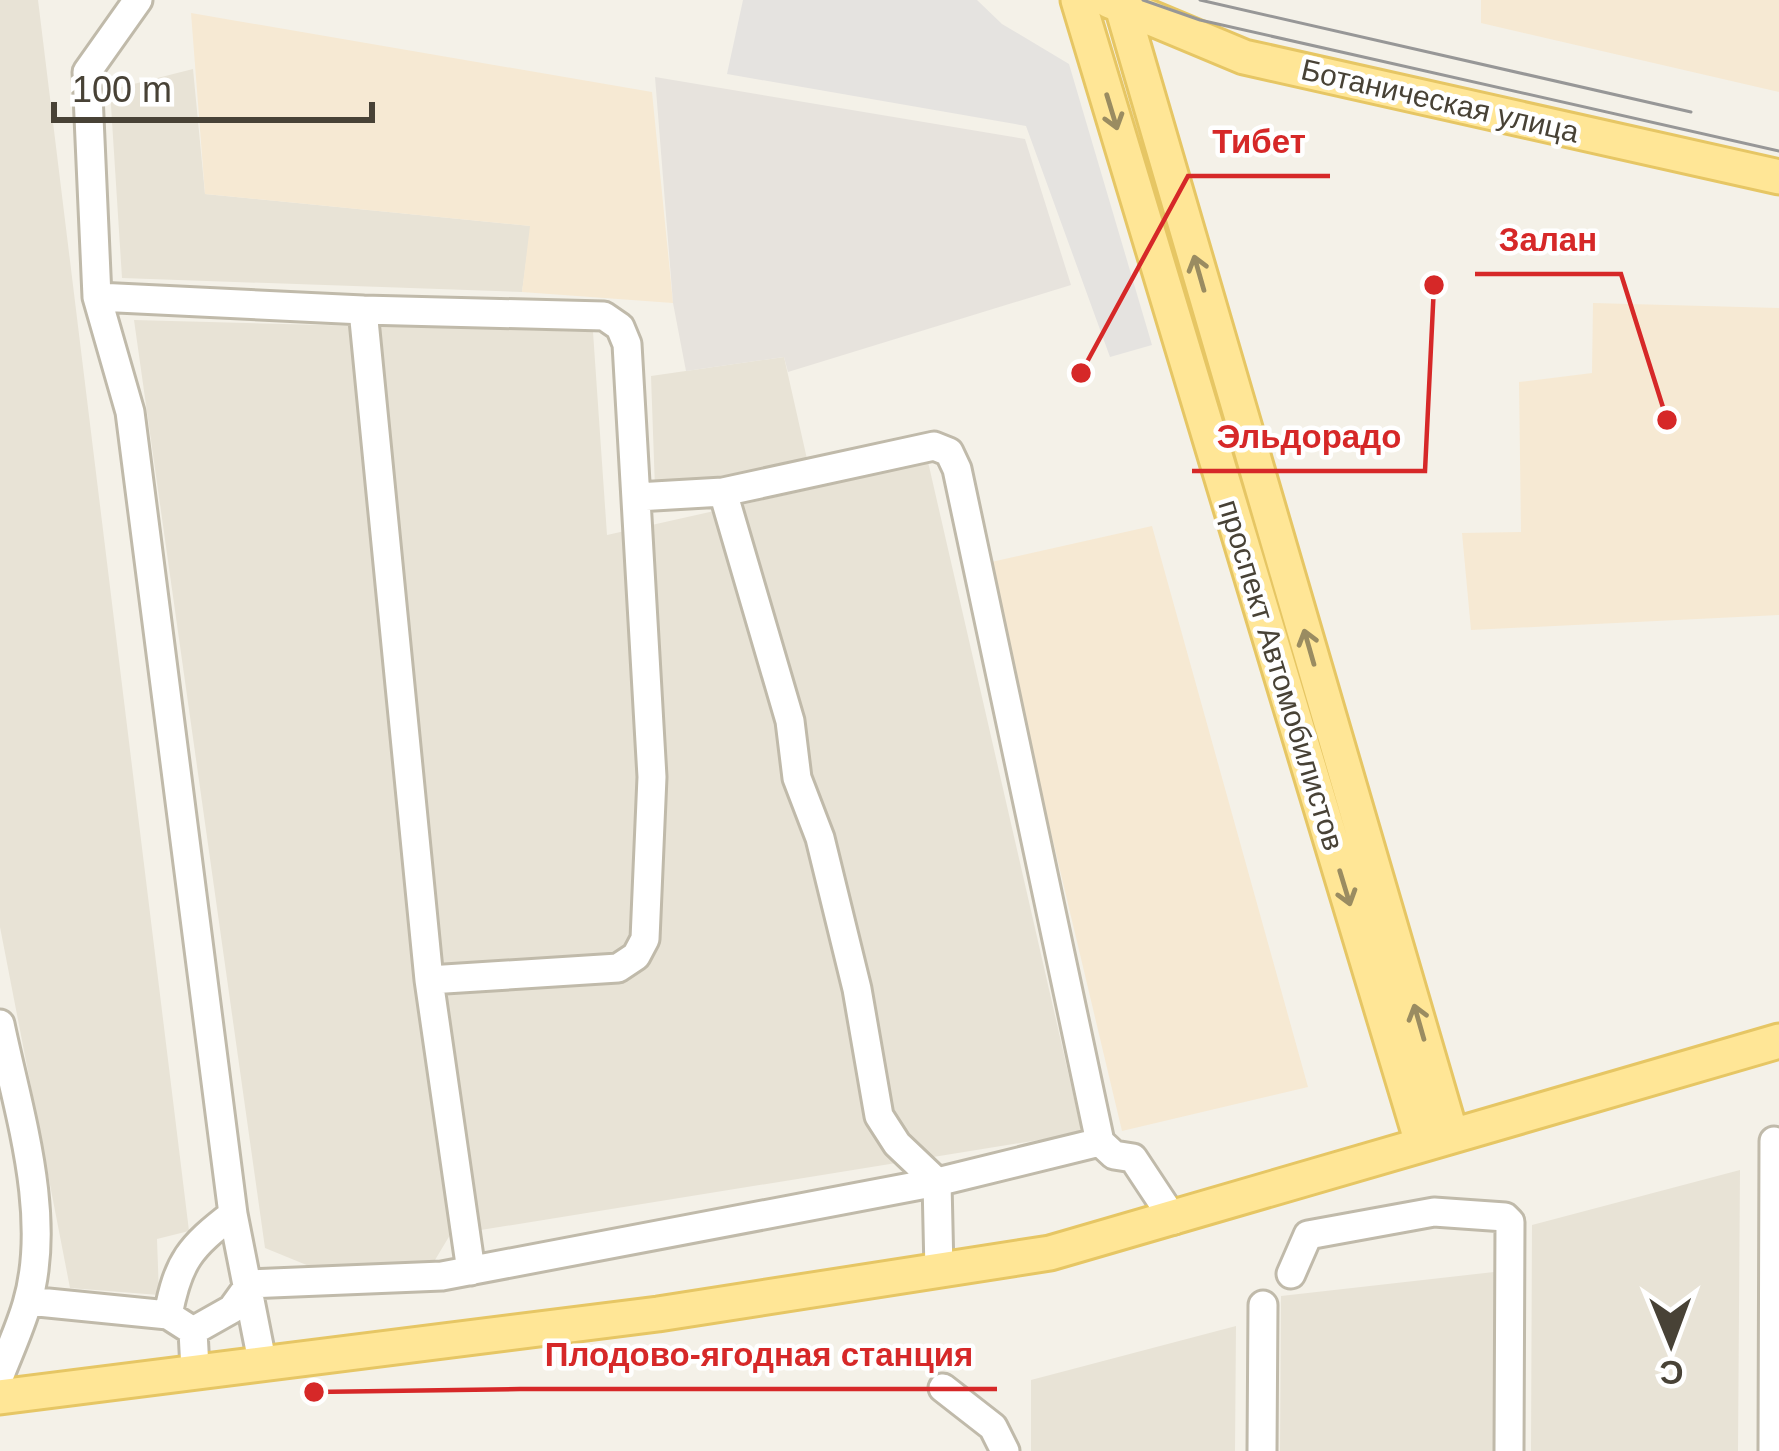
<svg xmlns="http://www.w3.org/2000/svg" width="1779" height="1451" viewBox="0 0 1779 1451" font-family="Helvetica,sans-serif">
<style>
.residential{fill:#e8e3d6}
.commercial{fill:#f6e9d3}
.industrial{fill:#e7e3dd}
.parking{fill:#e5e3e0}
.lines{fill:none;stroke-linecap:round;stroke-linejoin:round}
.minor-casing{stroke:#c0baaa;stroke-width:33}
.major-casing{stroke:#e6c664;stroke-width:39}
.minor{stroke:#fff;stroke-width:27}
.major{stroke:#ffe696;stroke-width:33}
.tram{stroke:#979797;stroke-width:3}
.oneway{stroke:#9a8c61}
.labels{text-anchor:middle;stroke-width:9;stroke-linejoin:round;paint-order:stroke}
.street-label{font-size:30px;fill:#484236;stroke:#fff}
.leader{fill:none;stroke:#d62828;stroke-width:4.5}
.callout-dot{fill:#d62828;stroke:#fff;stroke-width:4.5}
.callout-label{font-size:33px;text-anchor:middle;font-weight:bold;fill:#d62828;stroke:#fff;stroke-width:9;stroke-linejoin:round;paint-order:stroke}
</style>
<rect width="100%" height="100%" fill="#f4f1e8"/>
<path class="residential" d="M 0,0 L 38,0 L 189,1231 L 157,1239 L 159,1295 L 70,1288 L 0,927 Z
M 193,69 L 205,194 L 531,226 L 522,292 L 122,278 L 110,90 Z
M 134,320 L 593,332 L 607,535 L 817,488 L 926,453 L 1082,1133 L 450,1235 L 432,1265 L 309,1266 L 265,1248 Z
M 784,357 L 807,459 L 655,489 L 651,376 Z
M 1740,1170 L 1738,1451 L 1531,1451 L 1532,1225 Z
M 1494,1272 L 1493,1451 L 1280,1451 L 1281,1296 Z
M 1236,1326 L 1235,1451 L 1031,1451 L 1031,1380 Z"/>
<path class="commercial" d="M 1481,0 L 1779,0 L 1779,92 L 1481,23 Z
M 191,13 L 652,92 L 673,303 L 522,292 L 530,226 L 205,194 Z
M 1593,303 L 1779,308 L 1779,615 L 1471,630 L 1462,533 L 1521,532 L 1519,382 L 1592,373 Z
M 1152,526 L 1308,1087 L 1122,1131 L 987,563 Z"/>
<path class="industrial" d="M 655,77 L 1025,139 L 1071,285 L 788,372 L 784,357 L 686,371 L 673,303 Z"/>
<path class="parking" d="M 743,0 L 977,0 L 1002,24 L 1069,64 L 1152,345 L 1110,357 L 1026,126 L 727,74 Z"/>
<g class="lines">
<defs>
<path id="minor" d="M 138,0 L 87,72 L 97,297 L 363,310
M 97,297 L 130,412 L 233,1214 L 262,1361
M 637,497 L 723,492 L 934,446 L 949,452 L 957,469 L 1100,1142 L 937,1182 L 897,1144 L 879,1116 L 857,989 L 820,838 L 797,778 L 790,721 L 723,492
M 429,980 L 618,968 L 636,956 L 645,939 L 652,777 L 627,344 L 620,327 L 604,316 L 363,310 L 429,980 L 471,1271
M 0,1024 C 18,1111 53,1216 27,1304 C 20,1328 9,1352 0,1375
M 1100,1142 L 1114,1155 L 1133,1158 L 1174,1220
M 1291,1274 L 1308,1235 L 1434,1212 L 1505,1217 L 1510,1222 L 1509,1451
M 28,1301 L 168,1315 L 193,1331 L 195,1369
M 168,1315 C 178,1261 190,1247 233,1214
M 193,1331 L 232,1309 L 250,1284 L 442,1276 L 937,1182 L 939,1271
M 943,1388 L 993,1427 L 1005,1451
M 1262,1451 L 1263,1305
M 1773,1451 L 1774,1141"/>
<path id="major" d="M 1078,0 L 1422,1143
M 1120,0 L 1451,1134
M 1110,1 L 1244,57 L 1779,177
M 0,1397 L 658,1314 L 1050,1253 L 1779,1041"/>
</defs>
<use href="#minor" class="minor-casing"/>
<use href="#major" class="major-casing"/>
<use href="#minor" class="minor"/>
<use href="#major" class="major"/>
<path class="tram" d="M 1143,0 L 1200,20 L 1779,151
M 1200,0 L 1691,112"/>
</g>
<defs><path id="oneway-shaft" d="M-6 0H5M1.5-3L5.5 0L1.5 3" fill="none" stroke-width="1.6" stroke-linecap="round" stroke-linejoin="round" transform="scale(3)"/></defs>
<g class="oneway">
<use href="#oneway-shaft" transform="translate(1112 112) rotate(73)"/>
<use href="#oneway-shaft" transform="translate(1199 273) rotate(-106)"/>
<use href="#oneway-shaft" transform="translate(1309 647) rotate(-106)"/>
<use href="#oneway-shaft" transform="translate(1345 888) rotate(73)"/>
<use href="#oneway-shaft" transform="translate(1419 1022) rotate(-106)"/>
</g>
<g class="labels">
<g class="street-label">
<text transform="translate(1440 101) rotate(13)" y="10">Ботаническая улица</text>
<text transform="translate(1281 675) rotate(73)" y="10">проспект Автомобилистов</text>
</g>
</g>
<path class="leader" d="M1081 373L1188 176H1330M1667 420L1621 274H1475M1434 285L1425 471H1192M314 1392L520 1389H997"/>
<g class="callout-dot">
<circle cx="1081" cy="373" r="12"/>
<circle cx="1667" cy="420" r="12"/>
<circle cx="1434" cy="285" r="12"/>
<circle cx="314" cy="1392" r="12"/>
</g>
<g class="callout-label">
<text x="1259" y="153">Тибет</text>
<text x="1548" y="251">Залан</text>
<text x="1309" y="448">Эльдорадо</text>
<text x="759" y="1366">Плодово-ягодная станция</text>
</g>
<g transform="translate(1671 1343) rotate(179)" stroke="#ffffff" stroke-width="9" paint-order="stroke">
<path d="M0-9L21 45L0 30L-21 45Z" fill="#484236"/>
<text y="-18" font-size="33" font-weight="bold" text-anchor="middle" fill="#484236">С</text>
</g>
<path d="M54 102v18h318v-18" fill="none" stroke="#484236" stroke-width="6"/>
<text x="72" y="102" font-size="36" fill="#484236" stroke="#ffffff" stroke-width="9" paint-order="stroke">100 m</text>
</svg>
